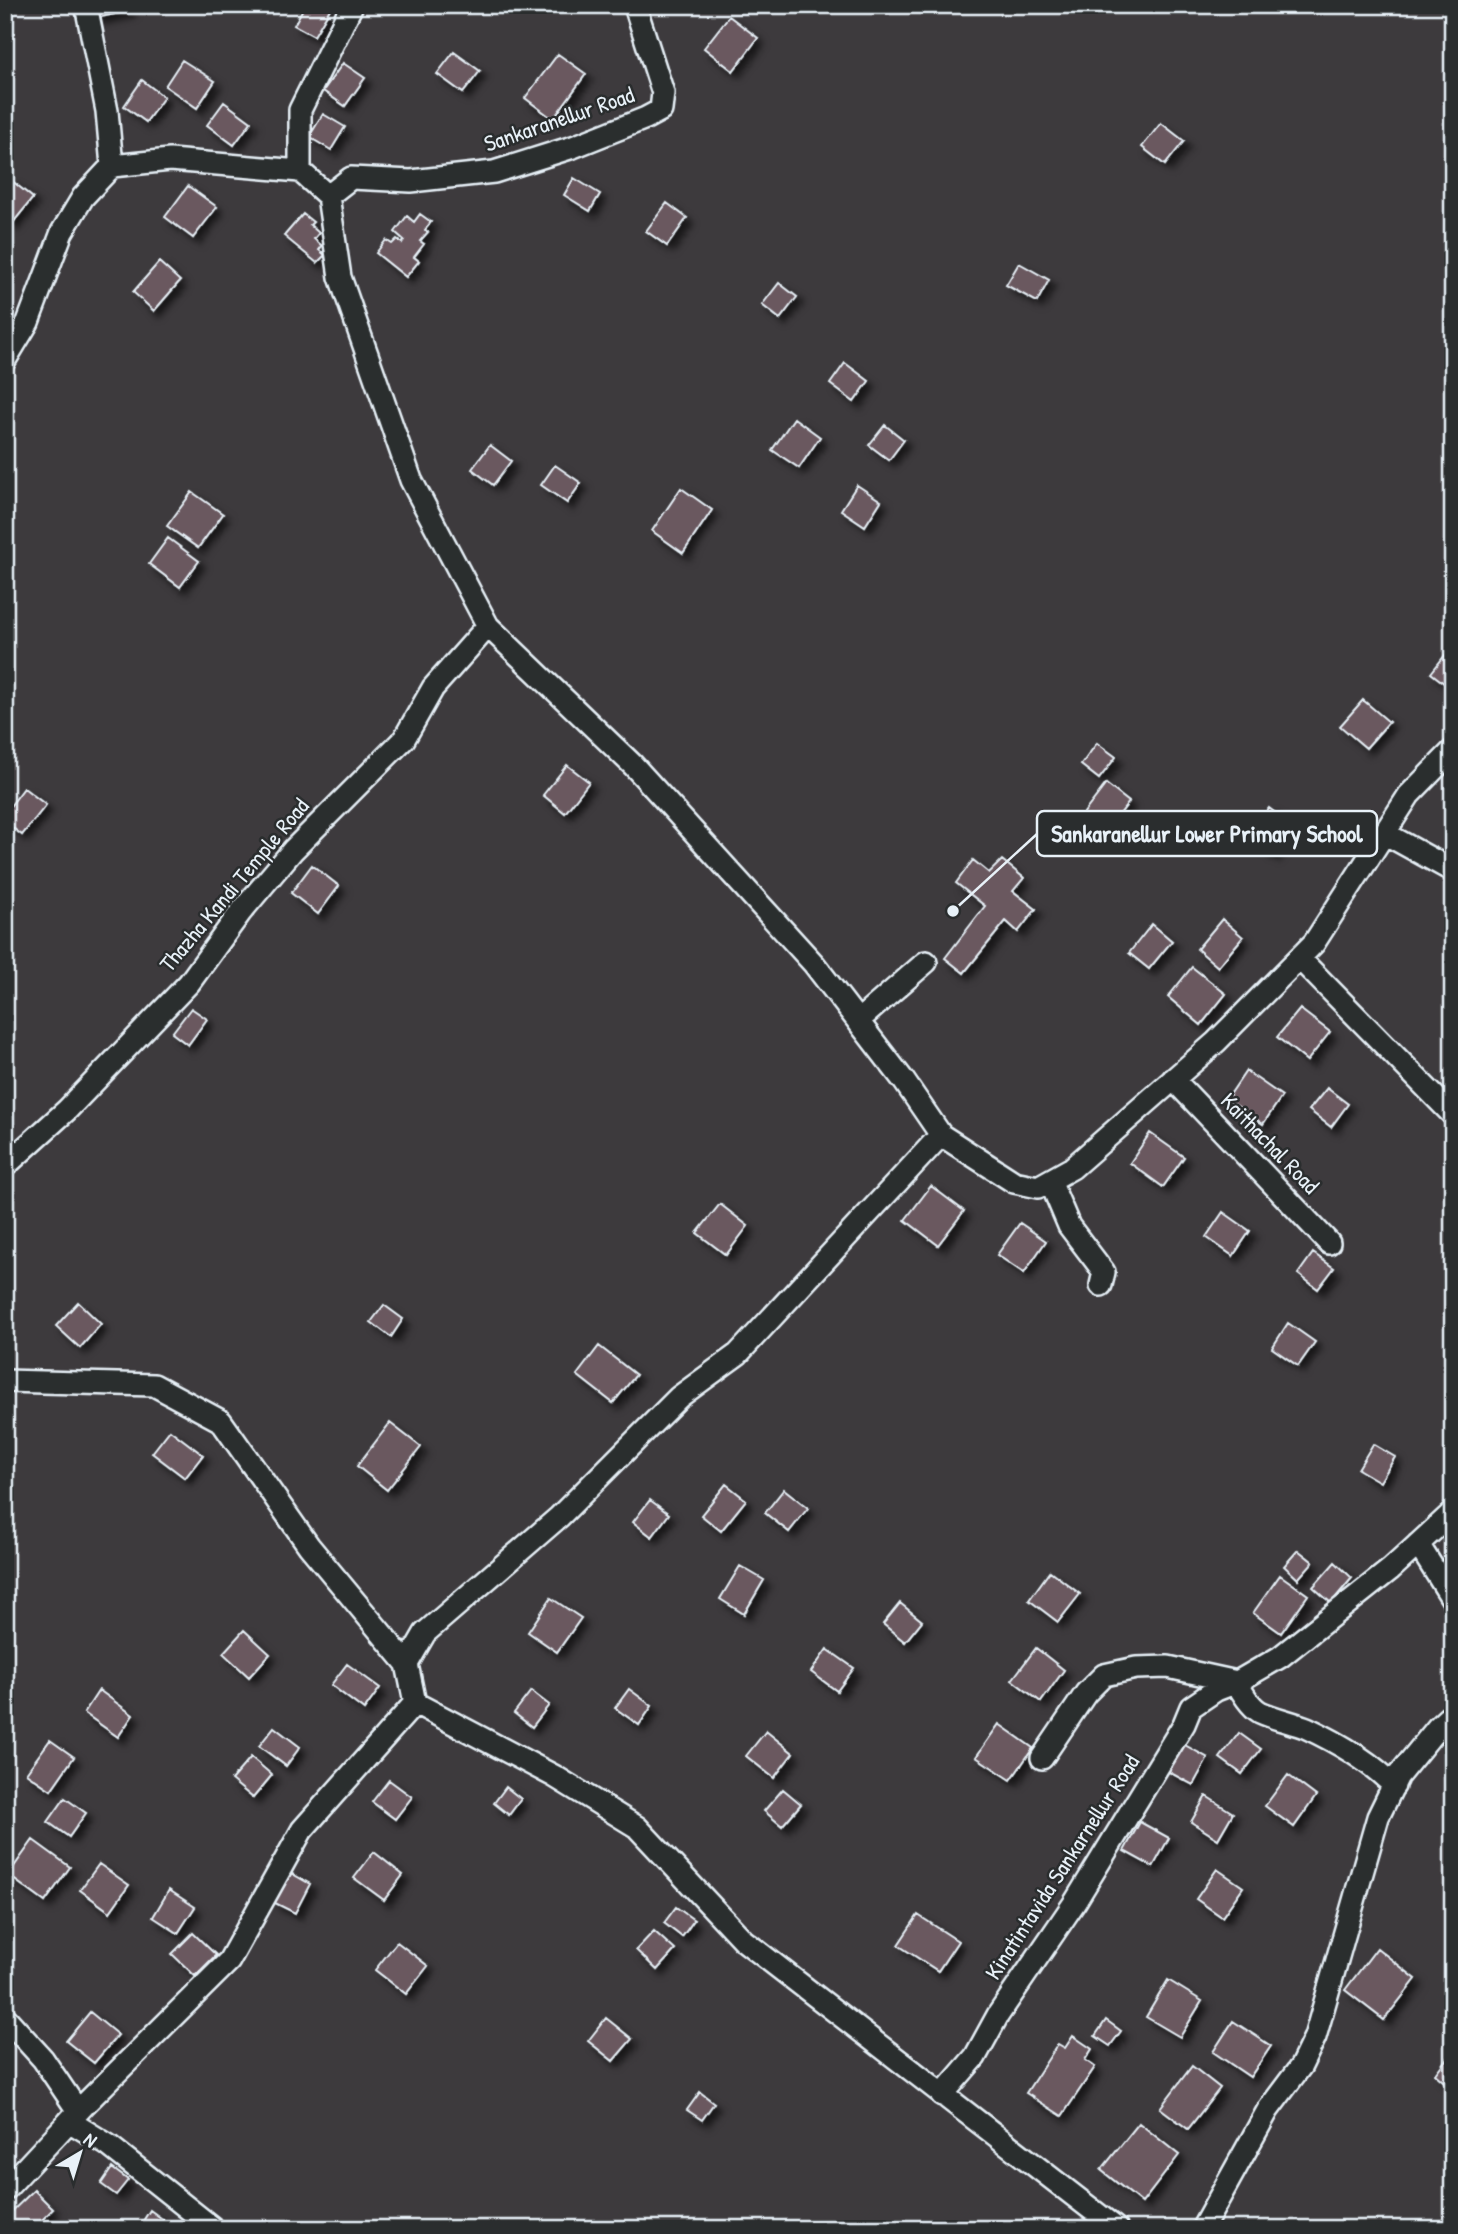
<svg xmlns="http://www.w3.org/2000/svg" width="1458" height="2234" viewBox="0 0 1458 2234" font-family="'Patrick Hand',sans-serif">
<style>
.building{fill:#6a585f;stroke:#e8f1f8;stroke-width:2;filter:url(#shadow)}
.lines{fill:none;stroke-linecap:round;stroke-linejoin:round}
.minor-casing{stroke:#e8f1f8;stroke-width:26}
.minor{stroke:#2a2d2e;stroke-width:21}
.labels{text-anchor:middle;stroke-width:5;stroke-linejoin:round;paint-order:stroke}
.street-label{font-size:23px;fill:#e8f1f8;stroke:#2a2d2e}
.leader{fill:none;stroke:#e8f1f8;stroke-width:2.5}
.callout-dot{fill:#e8f1f8;stroke:#2a2d2e;stroke-width:2.5}
.callout{fill:#2a2d2e;stroke:#e8f1f8;stroke-width:2.5}
.callout-label{font-size:24px;text-anchor:middle;font-weight:bold;fill:#e8f1f8}
</style>
<defs>
<filter id="shadow"><feDropShadow dx="6" dy="6" stdDeviation="3.5" flood-color="#0009"/></filter>
</defs>
<rect width="100%" height="100%" fill="#3d3a3d"/>
<filter id="ink" filterUnits="userSpaceOnUse"><feTurbulence type="fractalNoise" baseFrequency=".0143" numOctaves="2"/><feDisplacementMap in="SourceGraphic" scale="14" xChannelSelector="R" yChannelSelector="G"/><feConvolveMatrix kernelMatrix="1 2 1 2 8 2 1 2 1" color-interpolation-filters="sRGB"/></filter>
<g filter="url(#ink)">
<path class="building" d="M 94,5 L 128,5 L 129,11 L 96,18 Z
M 305,5 L 324,5 L 330,9 L 314,36 L 294,25 Z
M 729,16 L 758,38 L 733,71 L 704,48 Z
M 454,52 L 480,71 L 463,93 L 437,74 Z
M 558,54 L 586,74 L 553,119 L 525,98 Z
M 182,60 L 215,81 L 197,108 L 165,86 Z
M 343,63 L 365,78 L 345,106 L 323,91 Z
M 142,80 L 164,97 L 146,122 L 124,106 Z
M 224,102 L 251,122 L 234,145 L 207,125 Z
M 323,114 L 345,127 L 331,150 L 309,137 Z
M 1161,123 L 1184,141 L 1165,165 L 1142,147 Z
M 574,178 L 600,194 L 590,211 L 564,195 Z
M 11,180 L 33,198 L 12,224 L 5,219 L 5,187 Z
M 188,186 L 217,207 L 193,238 L 165,217 Z
M 667,203 L 687,218 L 667,246 L 646,231 Z
M 303,214 L 313,222 L 310,225 L 319,233 L 314,239 L 322,246 L 319,250 L 325,255 L 317,263 L 284,236 Z
M 420,214 L 431,222 L 425,230 L 428,232 L 420,241 L 424,244 L 414,257 L 419,261 L 406,277 L 376,253 L 386,240 L 392,244 L 397,239 L 402,243 L 404,240 L 395,232 L 407,216 L 414,222 Z
M 159,262 L 180,281 L 154,311 L 133,292 Z
M 1019,263 L 1049,280 L 1037,302 L 1006,285 Z
M 779,283 L 797,297 L 780,319 L 762,305 Z
M 845,363 L 869,381 L 854,402 L 830,384 Z
M 794,418 L 820,437 L 799,468 L 772,450 Z
M 885,425 L 904,440 L 889,460 L 869,445 Z
M 490,445 L 511,461 L 493,485 L 472,469 Z
M 555,465 L 581,483 L 567,503 L 541,485 Z
M 857,485 L 881,501 L 865,526 L 841,510 Z
M 681,488 L 712,510 L 683,553 L 652,531 Z
M 192,492 L 223,514 L 198,548 L 167,526 Z
M 168,538 L 199,561 L 180,587 L 149,564 Z
M 1453,645 L 1453,690 L 1431,673 Z
M 1363,700 L 1389,722 L 1366,748 L 1340,726 Z
M 1097,743 L 1116,757 L 1099,779 L 1081,765 Z
M 567,765 L 589,782 L 565,813 L 543,795 Z
M 1106,784 L 1129,802 L 1104,835 L 1080,818 Z
M 24,788 L 46,805 L 22,835 L 5,822 L 5,813 Z
M 1269,808 L 1294,827 L 1272,855 L 1247,836 Z
M 973,860 L 989,873 L 1002,860 L 1024,878 L 1013,891 L 1036,909 L 1018,932 L 1006,921 L 964,973 L 945,958 L 985,906 L 956,883 Z
M 312,865 L 339,886 L 318,914 L 291,893 Z
M 1222,919 L 1243,937 L 1218,967 L 1197,949 Z
M 1152,924 L 1172,941 L 1149,969 L 1129,953 Z
M 1192,967 L 1226,994 L 1201,1025 L 1168,997 Z
M 191,1008 L 207,1019 L 188,1045 L 172,1033 Z
M 1300,1009 L 1330,1032 L 1307,1061 L 1277,1037 Z
M 1246,1071 L 1282,1096 L 1263,1124 L 1227,1099 Z
M 1327,1088 L 1348,1104 L 1331,1127 L 1309,1110 Z
M 1150,1133 L 1184,1157 L 1163,1187 L 1130,1163 Z
M 931,1186 L 964,1211 L 938,1245 L 905,1220 Z
M 720,1204 L 748,1226 L 726,1255 L 697,1233 Z
M 1223,1212 L 1250,1231 L 1233,1256 L 1206,1237 Z
M 1020,1223 L 1046,1241 L 1024,1273 L 997,1255 Z
M 1313,1253 L 1334,1268 L 1318,1289 L 1298,1274 Z
M 78,1302 L 101,1324 L 80,1348 L 56,1326 Z
M 384,1305 L 403,1319 L 391,1337 L 371,1322 Z
M 1288,1323 L 1315,1342 L 1298,1366 L 1272,1348 Z
M 599,1346 L 636,1375 L 613,1403 L 577,1375 Z
M 390,1423 L 421,1447 L 387,1490 L 357,1466 Z
M 170,1430 L 203,1455 L 185,1478 L 152,1453 Z
M 1373,1444 L 1395,1457 L 1380,1482 L 1358,1469 Z
M 726,1484 L 746,1500 L 721,1531 L 701,1515 Z
M 784,1489 L 808,1508 L 789,1532 L 765,1513 Z
M 650,1500 L 669,1514 L 652,1537 L 633,1522 Z
M 1298,1550 L 1313,1562 L 1298,1579 L 1284,1566 Z
M 1335,1562 L 1352,1578 L 1331,1603 L 1313,1587 Z
M 740,1566 L 764,1580 L 744,1614 L 720,1599 Z
M 1050,1571 L 1080,1594 L 1058,1622 L 1029,1600 Z
M 1280,1575 L 1308,1595 L 1281,1633 L 1253,1613 Z
M 551,1598 L 581,1618 L 557,1652 L 528,1632 Z
M 900,1603 L 922,1621 L 905,1642 L 883,1624 Z
M 244,1630 L 270,1654 L 249,1677 L 223,1653 Z
M 1036,1648 L 1064,1670 L 1041,1702 L 1012,1680 Z
M 827,1649 L 854,1668 L 837,1691 L 811,1672 Z
M 347,1664 L 380,1688 L 364,1710 L 331,1685 Z
M 629,1689 L 652,1706 L 639,1725 L 615,1708 Z
M 99,1690 L 133,1715 L 118,1737 L 84,1713 Z
M 531,1691 L 549,1705 L 532,1727 L 514,1713 Z
M 999,1724 L 1033,1748 L 1011,1780 L 976,1757 Z
M 274,1727 L 300,1747 L 286,1766 L 259,1746 Z
M 766,1731 L 793,1753 L 774,1778 L 746,1756 Z
M 1239,1733 L 1261,1749 L 1242,1774 L 1220,1758 Z
M 50,1740 L 74,1757 L 51,1790 L 26,1773 Z
M 1183,1744 L 1208,1758 L 1193,1785 L 1167,1771 Z
M 251,1757 L 272,1775 L 253,1798 L 231,1780 Z
M 1288,1775 L 1316,1796 L 1294,1827 L 1265,1806 Z
M 389,1780 L 412,1797 L 395,1819 L 372,1802 Z
M 506,1787 L 521,1799 L 509,1815 L 494,1803 Z
M 783,1789 L 801,1804 L 782,1826 L 764,1811 Z
M 1206,1796 L 1233,1813 L 1218,1839 L 1191,1822 Z
M 65,1798 L 86,1813 L 69,1837 L 48,1822 Z
M 1140,1822 L 1169,1838 L 1153,1867 L 1124,1851 Z
M 33,1840 L 70,1867 L 45,1902 L 8,1875 Z
M 374,1852 L 403,1875 L 384,1900 L 354,1878 Z
M 99,1864 L 129,1885 L 110,1912 L 80,1890 Z
M 1217,1869 L 1243,1887 L 1222,1917 L 1196,1899 Z
M 289,1872 L 310,1884 L 295,1913 L 273,1902 Z
M 169,1890 L 195,1907 L 178,1933 L 153,1917 Z
M 676,1907 L 694,1920 L 682,1937 L 664,1923 Z
M 918,1915 L 958,1941 L 938,1971 L 898,1945 Z
M 654,1931 L 675,1950 L 657,1970 L 636,1950 Z
M 193,1933 L 216,1955 L 195,1976 L 172,1954 Z
M 397,1942 L 428,1966 L 406,1994 L 375,1970 Z
M 1377,1948 L 1416,1979 L 1384,2020 L 1345,1990 Z
M 1168,1980 L 1202,2001 L 1180,2037 L 1146,2017 Z
M 90,2012 L 118,2035 L 94,2063 L 66,2041 Z
M 606,2018 L 632,2039 L 613,2061 L 588,2041 Z
M 1106,2020 L 1121,2031 L 1110,2046 L 1095,2036 Z
M 1233,2021 L 1271,2046 L 1250,2077 L 1213,2052 Z
M 1073,2036 L 1092,2049 L 1085,2060 L 1095,2067 L 1062,2116 L 1026,2093 L 1058,2044 L 1065,2048 Z
M 1447,2058 L 1453,2063 L 1453,2081 L 1449,2086 L 1435,2074 Z
M 1192,2066 L 1220,2088 L 1188,2129 L 1160,2108 Z
M 700,2092 L 714,2103 L 702,2120 L 687,2110 Z
M 1139,2123 L 1179,2155 L 1142,2203 L 1101,2170 Z
M 112,2168 L 128,2180 L 116,2195 L 101,2184 Z
M 34,2190 L 53,2209 L 33,2229 L 5,2229 L 5,2218 Z
M 150,2210 L 176,2229 L 138,2229 Z"/>
<g class="lines">
<defs>
<path id="minor" d="M 86,5 L 107,111 L 112,166 L 170,160 L 300,171
M 352,5 L 300,110 L 300,171 L 328,196 L 340,277 L 411,480 L 488,626 L 633,765 L 814,964 L 904,1081 L 941,1135 L 738,1354 L 679,1397 L 559,1517 L 425,1633 L 407,1664 L 415,1703
M 328,196 L 351,178 L 411,181 L 494,172 L 573,147 L 646,118 L 661,110 L 663,93 L 636,9 L 640,5
M 5,360 L 28,322 L 62,232 L 83,197 L 112,166
M 1386,834 L 1453,871
M 1299,958 L 1453,1115
M 858,1021 L 926,962
M 1173,1079 L 1329,1243
M 941,1135 L 1014,1182 L 1038,1187 L 1072,1168 L 1216,1042 L 1314,943 L 1409,795 L 1453,750
M 5,1166 L 67,1110 L 189,983 L 240,913 L 293,850 L 404,739 L 433,688 L 488,626
M 1050,1181 L 1069,1226 L 1104,1272 L 1101,1285
M 5,1381 L 154,1385 L 221,1421 L 309,1546 L 407,1664
M 1418,1544 L 1453,1600
M 1042,1758 L 1086,1693 L 1104,1675 L 1136,1668 L 1168,1667 L 1237,1682 C 1241,1692 1251,1707 1260,1712 C 1275,1719 1292,1722 1307,1728 C 1339,1743 1370,1761 1394,1786
M 5,2017 L 43,2059 L 78,2111
M 942,2095 L 975,2057 L 998,2015 L 1075,1902 L 1184,1724 L 1191,1707 L 1216,1690 L 1237,1682 L 1280,1657 L 1391,1569 L 1453,1512
M 69,2121 L 108,2145 L 214,2229
M 5,2190 L 86,2103 L 229,1961 L 302,1830 L 415,1703 L 554,1776 L 637,1827 L 743,1940 L 1117,2229
M 1202,2229 L 1268,2110 L 1301,2066 L 1315,2037 L 1378,1817 L 1398,1776 L 1438,1727 L 1453,1713"/>
</defs>
<use href="#minor" class="minor-casing"/>
<use href="#minor" class="minor"/>
</g>
</g>
<g class="labels">
<g class="street-label">
<text transform="translate(559 119) rotate(-19)" y="8">Sankaranellur Road</text>
<text transform="translate(234 885) rotate(-50)" y="8">Thazha Kandi Temple Road</text>
<text transform="translate(1270 1143) rotate(46)" y="8">Kaithachal Road</text>
<text transform="translate(1062 1867) rotate(-57)" y="8">Kinatintavida Sankarnellur Road</text>
</g>
</g>
<path class="leader" d="M953 911L1037 834"/>
<circle class="callout-dot" cx="953" cy="911" r="7"/>
<rect class="callout" x="1037" y="811" width="340" height="45" rx="7"/>
<g class="callout-label">
<text x="1207" y="842">Sankaranellur Lower Primary School</text>
</g>
<rect width="1458" height="2234" fill="none" stroke="#2a2d2e" stroke-width="28"/>
<rect x="14" y="14" width="1430" height="2206" fill="none" stroke="#e8f1f8" stroke-width="2.5" filter="url(#ink)"/>
<g transform="translate(80 2153) rotate(38)" stroke="#2a2d2e" stroke-width="5" paint-order="stroke">
<path d="M0-5L12 26L0 18L-12 26Z" fill="#e8f1f8"/>
<text y="-10" font-size="19" font-weight="bold" text-anchor="middle" fill="#e8f1f8">N</text>
</g>
</svg>
